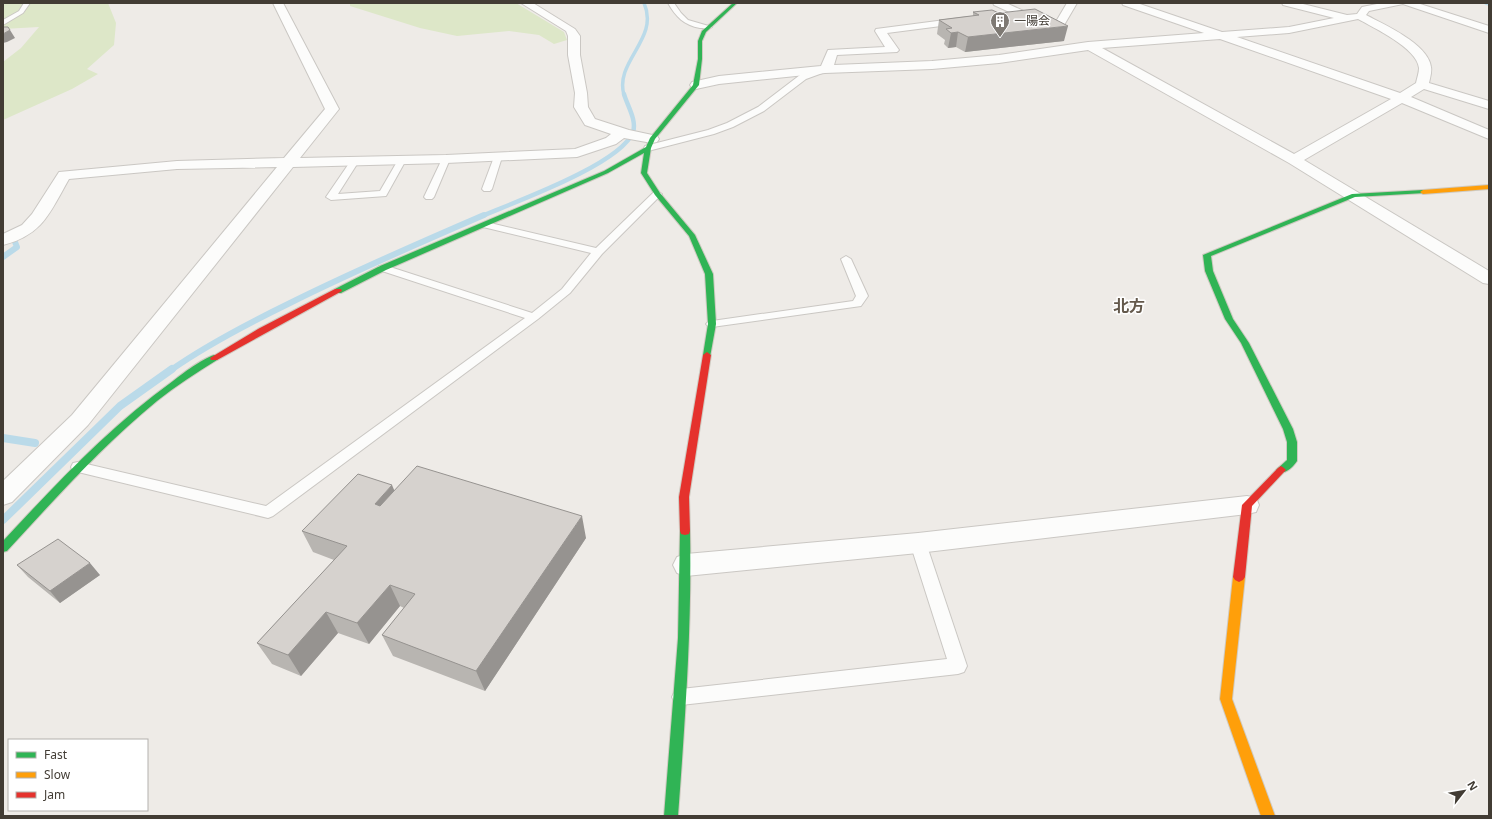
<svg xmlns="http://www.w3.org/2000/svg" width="1492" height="819" viewBox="0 0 1492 819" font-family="'Noto Sans','Noto Sans JP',sans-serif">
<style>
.green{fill:#dde7c8}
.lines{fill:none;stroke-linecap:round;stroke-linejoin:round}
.stream-far3{stroke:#badae9;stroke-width:3.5}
.stream-far2{stroke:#badae9;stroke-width:4.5}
.stream-far1{stroke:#badae9;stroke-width:6}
.stream{stroke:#badae9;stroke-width:8}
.lane-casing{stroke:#cac7c3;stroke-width:2}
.street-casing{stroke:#cac7c3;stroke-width:2}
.fast-casing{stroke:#cfcac1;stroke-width:2}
.slow-casing{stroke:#cfcac1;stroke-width:2}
.jam-casing{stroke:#cfcac1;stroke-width:2}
.lane{fill:#fcfcfb;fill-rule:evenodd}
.street{fill:#fcfcfb;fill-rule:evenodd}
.fast{fill:#30b455;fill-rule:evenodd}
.slow{fill:#ff9f0a;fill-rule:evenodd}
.jam{fill:#e5322d;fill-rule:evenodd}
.wall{fill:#b8b5b1}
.shaded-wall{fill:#969390}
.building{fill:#d6d2ce;stroke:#969390}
.labels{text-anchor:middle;stroke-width:3;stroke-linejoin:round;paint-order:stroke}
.far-poi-label{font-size:12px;fill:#423c34;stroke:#fff;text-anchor:start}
.quarter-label{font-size:16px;font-weight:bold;fill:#64594c;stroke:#fff}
</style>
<rect width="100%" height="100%" fill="#eeebe7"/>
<path class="green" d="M 3,3 L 108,3 L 116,23 L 114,45 L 87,69 L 98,74 L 72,89 L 3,120 L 3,62 L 21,48 L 39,27 L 3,29 Z
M 350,3 L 516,3 L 564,32 L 567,40 L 554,44 L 539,35 L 509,31 L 457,36 L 420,28 L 350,6 Z"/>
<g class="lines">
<path class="stream-far3" d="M 1486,3 L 1489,4
M 624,95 C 614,61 660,39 644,3"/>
<path class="stream-far2" d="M 482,216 C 515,202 621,164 633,132 C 637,120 627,105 624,94"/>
<path class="stream-far1" d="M 3,257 L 17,247 L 15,242
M 171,370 C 208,344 249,323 290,303 C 354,271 419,243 484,215"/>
<path class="stream" d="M 3,438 L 35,443
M 3,520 L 120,406 L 172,369"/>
<defs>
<path id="lane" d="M 24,3 L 30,3 L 23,13 L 3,25 L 3,20 L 19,11 Z
M 668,3 L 674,3 L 681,13 L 688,20 L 712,27 C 708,30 705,28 700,28 C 684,25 676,17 668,3 Z
M 825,67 L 829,69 L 828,71 L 806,79 L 764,111 L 733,127 L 714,134 L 648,151 L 644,148 L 645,146 L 708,130 L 727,123 L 758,107 L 800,75 Z
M 498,154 L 502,157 L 492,189 L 490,191 L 484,191 L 482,189 L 494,157 Z
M 446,156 L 450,159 L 434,197 L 432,199 L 426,199 L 424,197 L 442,159 Z
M 402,157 L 406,160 L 386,196 L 331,200 L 326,197 L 352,159 L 358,159 L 359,161 L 338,194 L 380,191 L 398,160 Z
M 657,191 L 662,194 L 602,254 L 570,293 L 538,319 L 273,516 L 268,518 L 78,472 L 73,471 L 71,467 L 73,463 L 78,462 L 266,506 L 525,318 L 379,270 L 378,268 L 379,266 L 387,266 L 532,313 L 562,289 L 591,253 L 483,227 L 481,225 L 483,223 L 486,222 L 596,248 L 654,192 Z
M 846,256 L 851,259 L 868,296 L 861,306 L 712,327 L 708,326 L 706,324 L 708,322 L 712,321 L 853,301 L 856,296 L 841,259 Z
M 918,537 L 923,539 L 926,543 L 967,666 L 964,672 L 958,674 L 681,705 L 675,703 L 672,697 L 675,691 L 681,689 L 947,659 L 910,543 L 913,539 Z"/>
<path id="street" d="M 273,3 L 283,3 L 339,109 L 300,158 L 446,155 L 575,149 L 606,138 L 611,134 L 585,125 L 574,107 L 575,93 L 568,55 L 568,36 L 566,31 L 521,3 L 533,3 L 575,29 L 580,36 L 580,55 L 587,93 L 588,107 L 595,119 L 629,130 L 657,136 L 659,139 L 657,142 L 652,143 L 624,138 L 616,144 L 577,157 L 446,163 L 293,167 L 88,425 L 12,502 L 3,505 L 3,481 L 72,415 L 277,167 L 177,169 L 69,179 C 50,212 43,235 3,245 L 3,234 L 22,225 L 32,214 L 59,172 L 177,161 L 284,158 L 325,109 Z
M 993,3 L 1006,3 L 1046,21 L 1047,23 L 1046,25 L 1038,25 L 994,5 Z
M 1067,3 L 1077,3 L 1060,32 L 1052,32 L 1051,30 Z
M 1122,3 L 1137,3 L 1222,32 L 1289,27 L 1334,18 L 1283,5 L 1282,3 L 1299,3 L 1347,15 L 1357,14 L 1362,7 L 1382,3 L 1417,3 L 1489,26 L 1489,33 L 1403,4 L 1369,11 L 1366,15 C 1385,25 1428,44 1431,67 C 1432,72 1430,78 1429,83 L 1489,101 L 1489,109 L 1424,89 L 1411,97 L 1489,130 L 1489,139 L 1402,103 L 1304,160 L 1489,271 L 1489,284 L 1483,283 L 1289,163 L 1088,50 L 999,63 L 932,69 L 825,73 L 719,84 L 696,89 L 692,88 L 690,85 L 692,82 L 719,76 L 821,66 L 828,50 L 885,47 L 875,31 L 876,29 L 968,17 L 972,18 L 973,20 L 972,22 L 887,33 L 899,50 L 897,52 L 837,55 L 834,65 L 932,61 L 999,55 L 1088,42 L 1204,33 L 1123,5 ZM 1358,19 C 1374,28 1417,48 1419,68 C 1419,73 1417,78 1416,83 L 1400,93 L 1237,37 L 1289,33 ZM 1220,39 L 1391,99 L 1294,154 L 1102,48 Z
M 1247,496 L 1256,498 L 1259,505 L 1256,512 L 1247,514 L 918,553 L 686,576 L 677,573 L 673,565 L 677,557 L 686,554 L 918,533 Z"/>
<path id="fast" d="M 733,3 L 737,3 L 706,32 L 702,41 L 702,59 L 699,85 L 655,139 L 651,148 L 647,173 L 660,193 L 695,235 L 713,274 L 716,324 L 710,357 L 707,358 L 703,355 L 708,324 L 705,274 L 689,236 L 655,195 L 641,173 L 644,153 L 608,173 L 386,270 L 341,293 L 335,293 L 335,289 L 380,266 L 604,171 L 646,147 L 650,138 L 693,85 L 698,59 L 698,41 L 702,31 Z
M 1423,190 L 1426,192 L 1425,193 L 1355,197 L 1211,256 L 1213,271 L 1233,319 L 1249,343 L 1293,429 L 1297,442 L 1297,461 C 1293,467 1285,475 1278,472 L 1276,470 L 1287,460 L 1287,442 L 1283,429 L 1241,343 L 1225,319 L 1205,271 L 1203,255 L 1352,194 Z
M 214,355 L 217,356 L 218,358 L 217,360 C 196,373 176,386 157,401 C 102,446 55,499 7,551 L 3,552 L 3,541 C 56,484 109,427 173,381 C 183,373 202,359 214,355 Z
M 685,527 L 689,528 L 690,531 C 692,626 685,721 678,816 L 664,816 L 678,638 L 680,531 L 681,528 Z"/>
<path id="slow" d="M 1489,185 L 1489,189 L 1423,194 L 1420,192 L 1423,190 Z
M 1239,572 L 1243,574 L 1245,577 L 1232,699 L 1275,816 L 1261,816 L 1220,699 L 1233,577 L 1235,574 Z"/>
<path id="jam" d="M 335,289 L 341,289 L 342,291 L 217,360 L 211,360 L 210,358 L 258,329 Z
M 707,352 L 711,355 L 689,497 L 690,531 L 689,534 L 685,535 L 681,534 L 680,531 L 679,497 L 703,355 Z
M 1281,466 L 1284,468 L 1286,470 L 1284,472 L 1252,506 L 1245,577 L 1243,580 L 1239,582 L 1235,580 L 1233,577 L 1242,505 L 1278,468 Z"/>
</defs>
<use href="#lane" class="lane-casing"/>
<use href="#street" class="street-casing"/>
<use href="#fast" class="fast-casing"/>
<use href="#slow" class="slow-casing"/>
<use href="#jam" class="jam-casing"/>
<use href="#lane" class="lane"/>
<use href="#street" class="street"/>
<use href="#fast" class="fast"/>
<use href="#slow" class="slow"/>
<use href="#jam" class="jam"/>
</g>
<path class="wall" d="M 973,12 L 999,13 L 1064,41 L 965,52 L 956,47 L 948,48 L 944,44 L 945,40 L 937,34 L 939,20 L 973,16 Z
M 394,490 L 586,538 L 485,691 L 393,656 L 382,635 L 404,608 L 400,606 L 369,644 L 338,633 L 301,676 L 272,664 L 257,643 L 334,560 L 313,552 L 302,531 Z
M 17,565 L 100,575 L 60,603 L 28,577 Z"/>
<path class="shaded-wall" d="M 1068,26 L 1064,41 L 965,52 L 968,37 Z
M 10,30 L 15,38 L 7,42 L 3,43 L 3,34 Z
M 958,32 L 956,47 L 948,48 L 951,33 Z
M 392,485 L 401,506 L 384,525 L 375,504 Z
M 582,516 L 586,538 L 485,691 L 476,671 Z
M 90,563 L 100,575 L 60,603 L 50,591 Z
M 390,585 L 400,606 L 369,644 L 357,623 Z
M 326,612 L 338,633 L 301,676 L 288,655 Z"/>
<path class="building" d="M 1035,9 L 1068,26 L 968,37 L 958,32 L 951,33 L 946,29 L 952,28 L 939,20 L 979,15 L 973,12 L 992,10 L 999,13 Z
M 3,27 L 8,27 L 10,30 L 3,34 Z
M 417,466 L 582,516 L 476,671 L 382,635 L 415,594 L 390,585 L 357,623 L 326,612 L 288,655 L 257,643 L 347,546 L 302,531 L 358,474 L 392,485 L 375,504 L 380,506 Z
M 58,539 L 90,563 L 50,591 L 17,565 Z"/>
<defs>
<symbol id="building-pin" viewBox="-11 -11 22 30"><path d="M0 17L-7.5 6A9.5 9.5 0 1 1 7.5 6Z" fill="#7e7973" stroke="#fff"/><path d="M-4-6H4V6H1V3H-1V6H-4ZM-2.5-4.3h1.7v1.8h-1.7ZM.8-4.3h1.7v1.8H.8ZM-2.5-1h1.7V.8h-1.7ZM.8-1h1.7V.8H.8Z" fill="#fff"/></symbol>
</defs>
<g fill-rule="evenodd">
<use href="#building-pin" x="989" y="10" width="22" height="30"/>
</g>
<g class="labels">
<g class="far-poi-label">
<text x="1014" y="25">一陽会</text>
</g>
<g class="quarter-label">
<text x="1129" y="312">北方</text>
</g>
</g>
<rect width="1492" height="819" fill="none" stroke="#423c34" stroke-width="8"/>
<rect x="8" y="739" width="140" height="72" fill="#ffffff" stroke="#b3b1ae"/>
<rect x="16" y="752" width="20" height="6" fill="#30b455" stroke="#b3b1ae"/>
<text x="44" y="759" font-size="12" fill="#423c34">Fast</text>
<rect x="16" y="772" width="20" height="6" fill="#ff9f0a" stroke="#b3b1ae"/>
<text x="44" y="779" font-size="12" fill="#423c34">Slow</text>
<rect x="16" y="792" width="20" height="6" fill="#e5322d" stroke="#b3b1ae"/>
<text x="44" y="799" font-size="12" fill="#423c34">Jam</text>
<g transform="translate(1464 791) rotate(59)" stroke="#ffffff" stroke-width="3" paint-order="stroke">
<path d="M0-3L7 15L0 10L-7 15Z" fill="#423c34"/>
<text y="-6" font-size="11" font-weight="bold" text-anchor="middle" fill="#423c34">N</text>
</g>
</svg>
